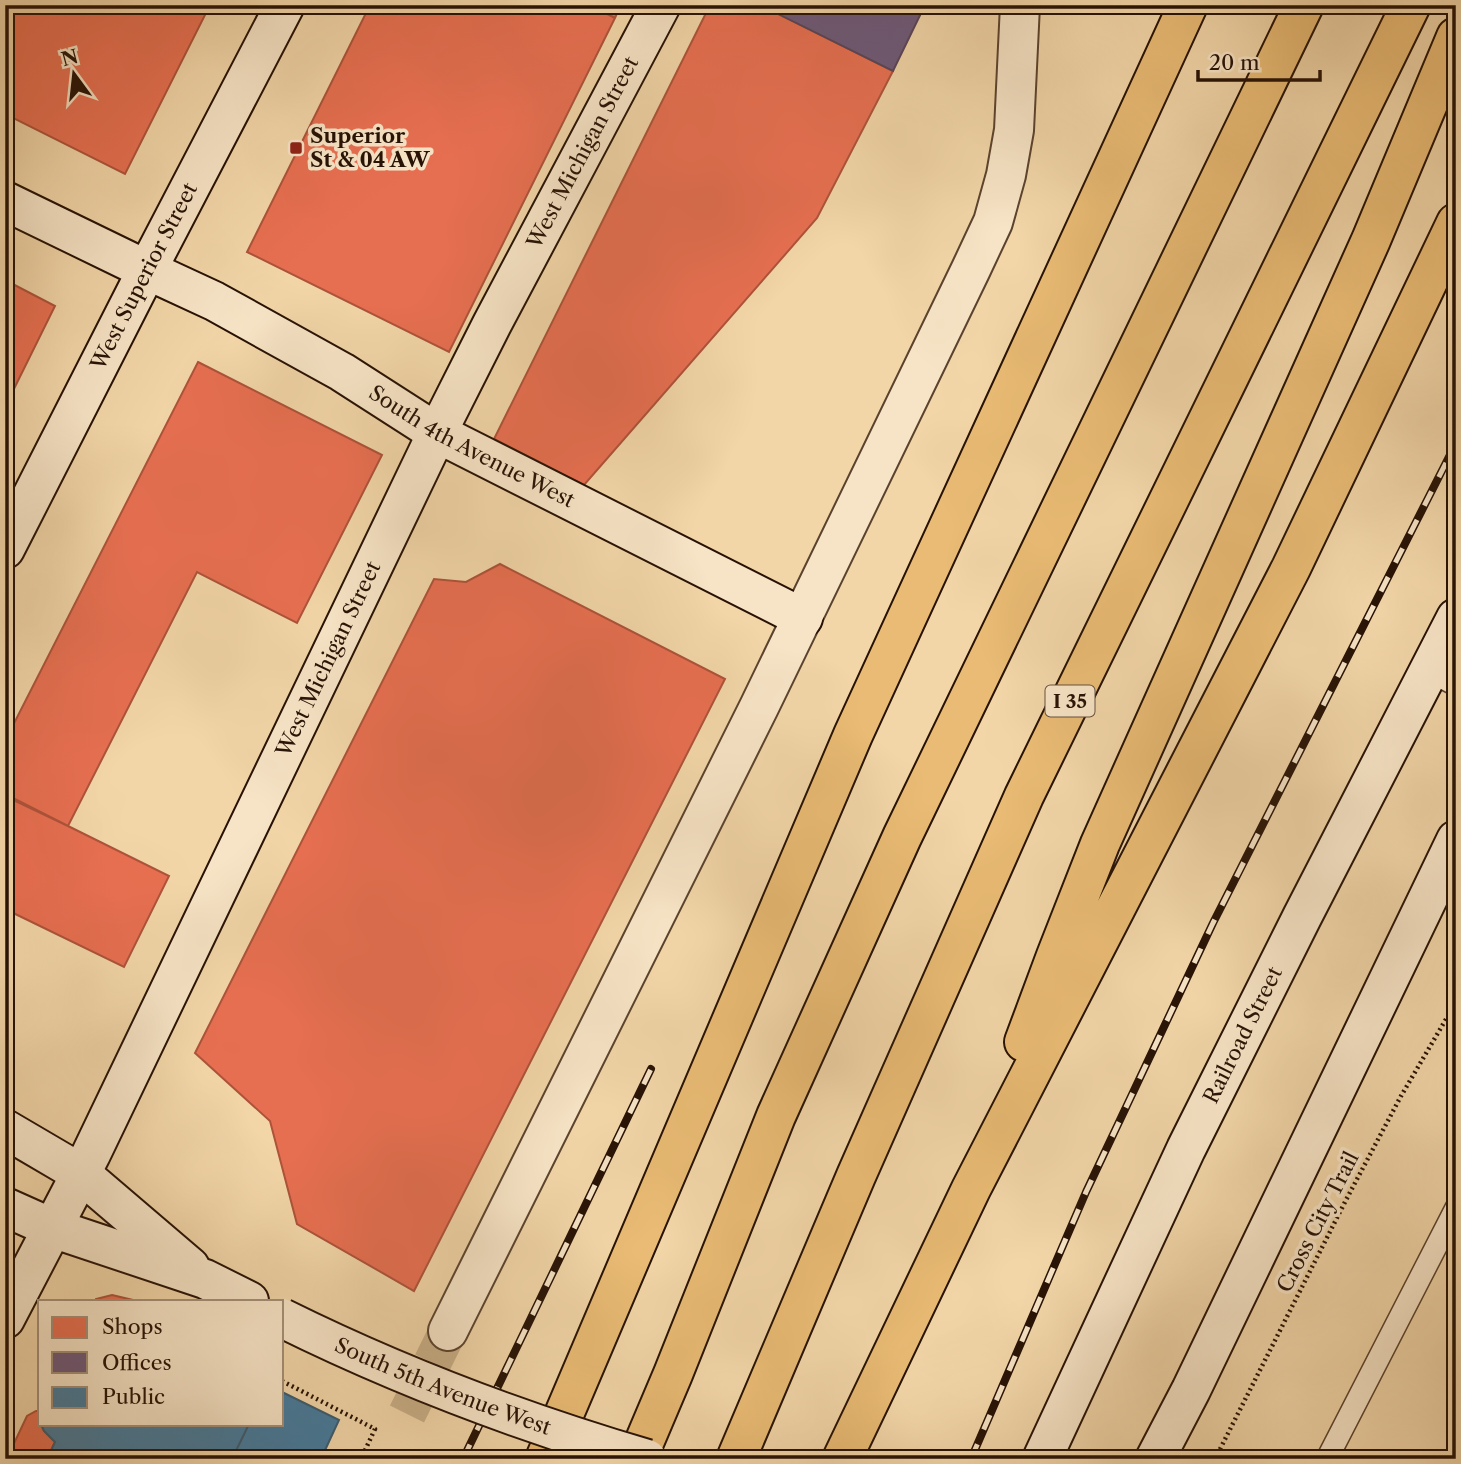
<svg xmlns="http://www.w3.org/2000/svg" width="1461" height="1464" viewBox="0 0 1461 1464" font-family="'Libre Caslon Text',serif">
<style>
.shops{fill:#e76f51;stroke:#ad533a;stroke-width:2}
.offices{fill:#6d597a;stroke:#584457;stroke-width:2}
.public{fill:#457b9d;stroke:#3c5c6f;stroke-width:2}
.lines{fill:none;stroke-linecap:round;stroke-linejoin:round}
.street-tunnel{stroke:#c9af87;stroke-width:38;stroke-dasharray:38 19;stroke-linecap:butt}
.lane-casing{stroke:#5a432e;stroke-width:24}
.street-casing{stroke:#5a432e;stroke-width:42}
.secondary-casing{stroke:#271205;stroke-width:42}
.highway-casing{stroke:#271205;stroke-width:42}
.path{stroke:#271205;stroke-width:4.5;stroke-dasharray:2 3.5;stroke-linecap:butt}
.lane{stroke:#f7e4c6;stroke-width:21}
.street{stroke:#f7e4c6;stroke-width:38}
.secondary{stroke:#f7e4c6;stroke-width:38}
.highway{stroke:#e9bb74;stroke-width:38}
.rail-casing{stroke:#271205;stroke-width:8}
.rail{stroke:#f7e4c6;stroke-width:5;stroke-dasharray:16;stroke-linecap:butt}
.secondary-bridge-casing{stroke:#271205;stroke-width:42;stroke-linecap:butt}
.secondary-bridge{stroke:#f7e4c6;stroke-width:38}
.poi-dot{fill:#8f2418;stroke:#f7e4c6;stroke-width:2.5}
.labels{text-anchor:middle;stroke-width:7;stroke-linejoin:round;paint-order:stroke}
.shield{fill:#f7e4c6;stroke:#65513f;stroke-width:2}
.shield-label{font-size:19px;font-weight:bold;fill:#271205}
.poi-label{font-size:21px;font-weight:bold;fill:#271205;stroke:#f7e4c6;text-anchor:start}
.street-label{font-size:21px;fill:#271205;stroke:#f7e4c6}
</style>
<rect width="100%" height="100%" fill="#f2d6a8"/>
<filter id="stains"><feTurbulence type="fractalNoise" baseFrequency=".00286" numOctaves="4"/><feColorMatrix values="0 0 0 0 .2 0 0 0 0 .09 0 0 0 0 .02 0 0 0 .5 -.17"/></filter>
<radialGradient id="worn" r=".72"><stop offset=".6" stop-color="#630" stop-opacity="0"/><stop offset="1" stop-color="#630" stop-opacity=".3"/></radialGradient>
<path class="shops" d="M 5,5 L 210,5 L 125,174 L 5,114 Z
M 370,5 L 590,5 L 615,18 L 449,352 L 247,252 Z
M 590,5 L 621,5 L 615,18 Z
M 710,5 L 760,5 L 893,71 L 817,218 L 584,485 L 494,439 Z
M 5,280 L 55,306 L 5,407 Z
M 198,362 L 382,455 L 297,623 L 197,572 L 68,826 L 5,794 L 5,741 Z
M 500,564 L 725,679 L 414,1291 L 297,1224 L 270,1121 L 195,1053 L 434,579 L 466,582 Z
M 5,796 L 68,826 L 169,876 L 124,967 L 5,909 Z
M 112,1295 L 133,1300 L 135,1301 L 96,1301 L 96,1299 Z
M 36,1411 L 40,1411 L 40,1424 L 44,1431 L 55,1442 L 47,1459 L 5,1459 L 5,1452 L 9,1454 L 27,1416 Z"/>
<path class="offices" d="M 760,5 L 925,5 L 893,71 Z"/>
<path class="public" d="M 282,1392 L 339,1420 L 321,1459 L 232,1459 L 249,1424 L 282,1424 Z
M 41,1424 L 249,1424 L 232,1459 L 198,1459 L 190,1455 L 188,1459 L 47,1459 L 55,1442 L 44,1431 Z"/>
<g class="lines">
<path class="street-tunnel" d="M 407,1414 L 448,1331"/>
<defs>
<path id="lane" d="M 1429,671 L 1456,685
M 1327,1459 L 1456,1208"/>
<path id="street" d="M 448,1331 L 759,707 L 971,269 L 993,222 L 1006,175 L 1014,130 L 1020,5"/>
<g id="secondary">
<path id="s1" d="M 5,201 L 147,270 L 214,301 L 342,372 L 437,433 L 803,618"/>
<path id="s2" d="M 5,549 L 147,270 L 285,5"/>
<path d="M 5,1129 L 80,1173 L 190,1267"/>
<path d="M 5,1207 L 52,1228 L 205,1279 L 249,1301"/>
<path id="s3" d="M 5,1319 L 91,1154 L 437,433 L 492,324 L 661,5"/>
<path id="s4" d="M 1042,1459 L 1186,1149 L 1302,917 L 1456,618"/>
<path d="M 1155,1459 L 1191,1390 L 1456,840"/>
</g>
<path id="highway" d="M 1024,1042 L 1056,956 L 1100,844 L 1371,240 L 1456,37
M 545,1459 L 853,735 L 1188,5
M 637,1459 L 673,1374 L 776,1116 L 902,837 L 1304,5
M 736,1459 L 856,1176 L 1024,796 L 1411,5
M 842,1459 L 971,1189 L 1291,568 L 1456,223"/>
</defs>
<use href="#lane" class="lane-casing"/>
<use href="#street" class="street-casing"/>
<use href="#secondary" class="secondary-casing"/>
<use href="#highway" class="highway-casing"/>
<path class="path" d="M 282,1381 L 375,1429 L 361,1459
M 1215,1459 L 1346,1200 L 1401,1096 L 1456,1002"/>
<use href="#lane" class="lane"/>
<use href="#street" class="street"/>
<use href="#secondary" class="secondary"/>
<use href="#highway" class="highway"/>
<defs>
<path id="rail" d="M 463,1459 L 651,1069
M 971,1459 L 1086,1192 L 1213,923 L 1456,443"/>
</defs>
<use href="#rail" class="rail-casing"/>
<use href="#rail" class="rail"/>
<defs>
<g id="secondary-bridge">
<path id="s5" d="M 282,1318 C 399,1376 521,1422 647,1459"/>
</g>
</defs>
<use href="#secondary-bridge" class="secondary-bridge-casing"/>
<use href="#secondary-bridge" class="secondary-bridge"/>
</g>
<rect class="poi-dot" x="289" y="141" width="14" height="14" rx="3.5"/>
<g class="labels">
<rect class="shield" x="1045.5" y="685.5" width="49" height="31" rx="5"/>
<g class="shield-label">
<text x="1070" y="708">I 35</text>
</g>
<g class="poi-label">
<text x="310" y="143">Superior<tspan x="310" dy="24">St &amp; 04 AW</tspan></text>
</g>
<g class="street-label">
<text dy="7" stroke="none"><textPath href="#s3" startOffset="1302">West Michigan Street</textPath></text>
<text dy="7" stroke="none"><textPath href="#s2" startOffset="306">West Superior Street</textPath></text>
<text dy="7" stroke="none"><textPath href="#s1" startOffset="528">South 4th Avenue West</textPath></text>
<text dy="7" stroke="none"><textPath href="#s3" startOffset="735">West Michigan Street</textPath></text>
<text dy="7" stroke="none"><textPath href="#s4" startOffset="469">Railroad Street</textPath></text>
<text transform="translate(1318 1222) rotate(-63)" y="7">Cross City Trail</text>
<text dy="7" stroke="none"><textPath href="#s5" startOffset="175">South 5th Avenue West</textPath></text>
</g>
</g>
<rect width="1461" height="1464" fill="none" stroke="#f2d6a8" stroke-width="28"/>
<rect x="7" y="7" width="1447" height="1450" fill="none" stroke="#271205" stroke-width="3.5"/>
<rect x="14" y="14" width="1433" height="1436" fill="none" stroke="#271205" stroke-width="2"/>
<rect x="38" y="1300" width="245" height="126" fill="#f7e4c6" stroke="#a49079" stroke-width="2"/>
<rect x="52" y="1317" width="35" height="21" fill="#e76f51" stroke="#a49079" stroke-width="2"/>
<text x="102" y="1334" font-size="21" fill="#271205">Shops</text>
<rect x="52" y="1352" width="35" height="21" fill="#6d597a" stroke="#a49079" stroke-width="2"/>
<text x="102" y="1370" font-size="21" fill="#271205">Offices</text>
<rect x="52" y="1387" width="35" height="21" fill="#457b9d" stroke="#a49079" stroke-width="2"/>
<text x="102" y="1404" font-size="21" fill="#271205">Public</text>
<g transform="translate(74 74) rotate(345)" stroke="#f7e4c6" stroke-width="5" paint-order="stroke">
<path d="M0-5L12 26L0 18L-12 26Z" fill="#271205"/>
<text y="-10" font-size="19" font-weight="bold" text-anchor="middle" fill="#271205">N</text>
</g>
<path d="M1198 70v10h122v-10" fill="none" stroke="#271205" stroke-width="3.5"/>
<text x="1209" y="70" font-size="21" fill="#271205" stroke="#f7e4c6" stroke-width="5" paint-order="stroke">20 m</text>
<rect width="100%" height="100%" filter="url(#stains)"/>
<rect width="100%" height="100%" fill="url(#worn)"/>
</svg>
